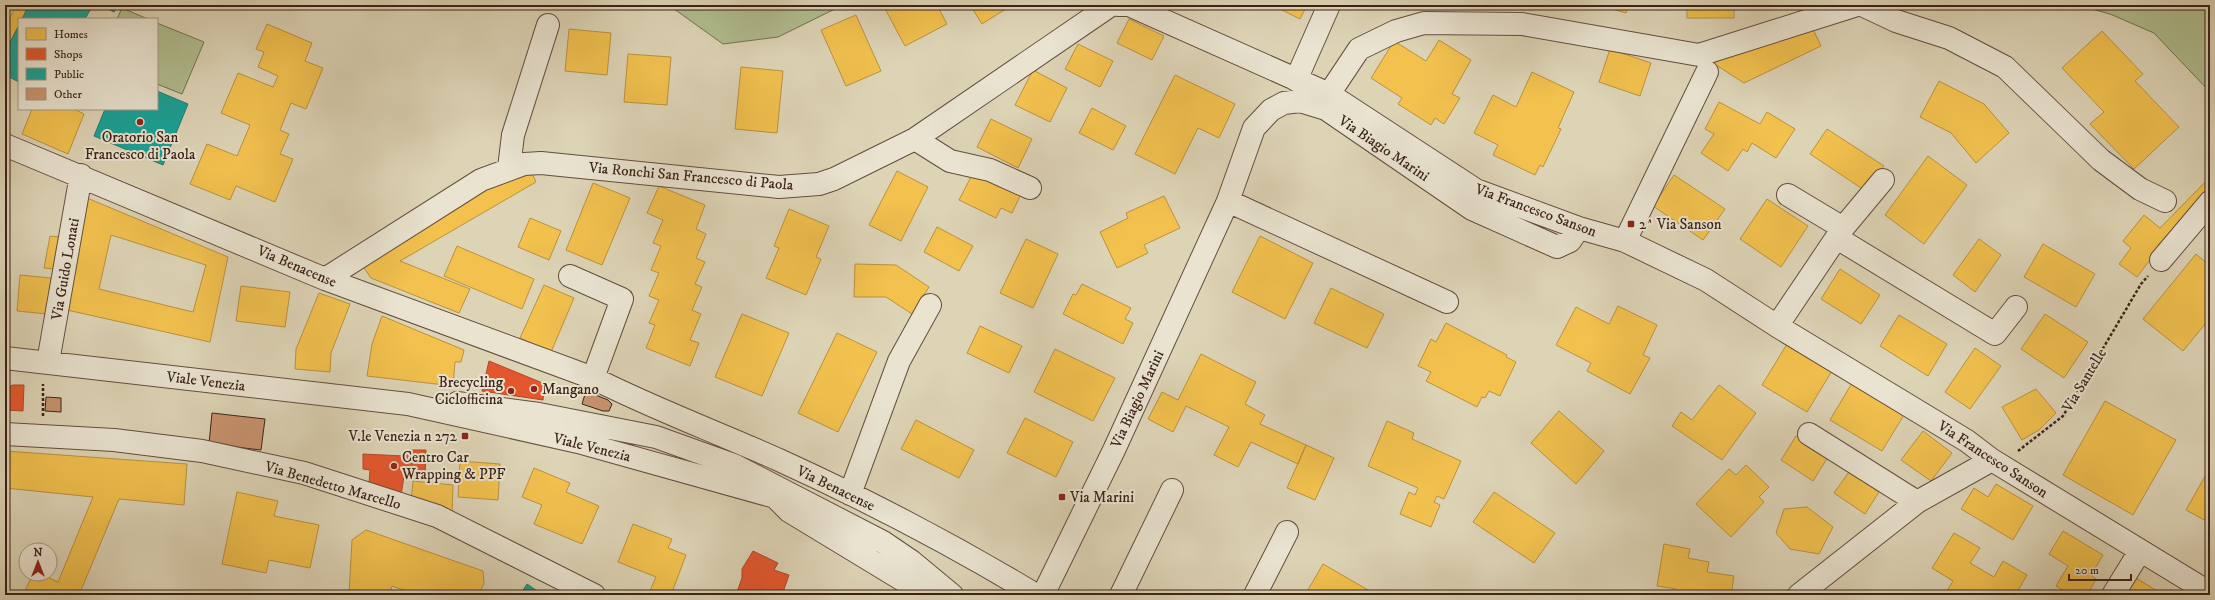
<svg xmlns="http://www.w3.org/2000/svg" width="2215" height="600" viewBox="0 0 2215 600" font-family="'IM FELL DW Pica',serif">
<style>
.green{fill:#b0bd8f;stroke:#767053}
.homes{fill:#f2c14e;stroke:#bb913e;fill-rule:evenodd}
.shops{fill:#e4572e;stroke:#b14727}
.public{fill:#17a398;stroke:#227c71}
.building{fill:#c99470;stroke:#3b2217}
.lines{fill:none;stroke-linecap:round;stroke-linejoin:round}
.minor-casing{stroke:#644e3f;stroke-width:24}
.path{stroke:#3b2217;stroke-width:2.5;stroke-dasharray:3 2;stroke-linecap:butt}
.minor{stroke:#e9e3d0;stroke-width:22}
.poi-dot{fill:#8f2418;stroke:#e9e3d0;stroke-width:1.5}
.labels{text-anchor:middle;stroke-width:4;stroke-linejoin:round;paint-order:stroke}
.poi-label{font-size:15px;fill:#3b2217;stroke:#e9e3d0;text-anchor:start}
.street-label{font-size:15px;fill:#3b2217;stroke:#e9e3d0}
</style>
<rect width="100%" height="100%" fill="#ddd4b6"/>
<filter id="stains"><feTurbulence type="fractalNoise" baseFrequency=".005" numOctaves="4"/><feColorMatrix values="0 0 0 0 .2 0 0 0 0 .09 0 0 0 0 .02 0 0 0 .5 -.17"/></filter>
<radialGradient id="worn" r=".72"><stop offset=".6" stop-color="#630" stop-opacity="0"/><stop offset="1" stop-color="#630" stop-opacity=".3"/></radialGradient>
<path class="green" d="M 660,5 L 843,5 L 778,37 L 723,44 L 670,6 Z
M 2100,5 L 2210,5 L 2210,92 L 2154,33 L 2110,14 L 2092,9 Z
M 122,8 L 148,19 L 117,19 Z
M 157,23 L 204,42 L 182,94 L 157,84 Z"/>
<path class="homes" d="M 5,5 L 29,5 L 22,19 L 19,19 L 19,25 L 5,52 L 5,27 L 14,10 Z
M 29,5 L 40,5 L 44,7 L 38,19 L 25,13 Z
M 883,5 L 937,5 L 947,24 L 905,46 Z
M 970,5 L 1012,5 L 982,24 Z
M 1272,5 L 1307,5 L 1300,19 Z
M 1498,5 L 1525,5 L 1524,10 Z
M 1598,5 L 1628,5 L 1626,13 Z
M 1687,5 L 1734,5 L 1734,18 L 1687,18 Z
M 856,15 L 881,71 L 846,86 L 821,30 Z
M 1129,19 L 1164,36 L 1152,60 L 1117,43 Z
M 1810,23 L 1821,46 L 1744,83 L 1713,63 Z
M 267,24 L 312,43 L 305,61 L 323,68 L 306,109 L 291,103 L 280,130 L 289,134 L 280,154 L 293,159 L 275,202 L 236,186 L 230,200 L 190,184 L 207,144 L 237,156 L 250,125 L 221,113 L 238,73 L 273,87 L 278,76 L 258,67 L 264,52 L 256,49 Z
M 569,29 L 611,33 L 607,75 L 565,71 Z
M 2102,31 L 2143,74 L 2135,81 L 2179,127 L 2134,169 L 2090,124 L 2104,112 L 2062,68 Z
M 1439,40 L 1471,60 L 1452,94 L 1460,98 L 1444,124 L 1435,118 L 1431,125 L 1398,104 L 1402,98 L 1371,78 L 1394,41 L 1426,61 Z
M 1078,44 L 1113,61 L 1100,87 L 1065,69 Z
M 1610,49 L 1651,63 L 1640,96 L 1599,82 Z
M 628,54 L 671,57 L 667,105 L 624,102 Z
M 741,67 L 783,71 L 777,133 L 735,129 Z
M 1033,70 L 1067,88 L 1050,122 L 1015,105 Z
M 1532,72 L 1574,92 L 1558,128 L 1561,129 L 1543,167 L 1540,165 L 1535,175 L 1493,155 L 1498,145 L 1474,133 L 1493,95 L 1516,107 Z
M 1175,75 L 1235,104 L 1219,138 L 1198,128 L 1175,174 L 1135,154 Z
M 1939,81 L 1984,104 L 2009,133 L 1976,163 L 1951,133 L 1920,117 Z
M 1719,102 L 1760,124 L 1767,112 L 1795,129 L 1776,158 L 1752,143 L 1747,152 L 1743,149 L 1728,171 L 1701,153 L 1714,134 L 1705,129 Z
M 1092,108 L 1126,126 L 1113,150 L 1079,133 Z
M 32,109 L 74,109 L 84,114 L 68,154 L 22,134 Z
M 991,119 L 1032,139 L 1018,168 L 977,147 Z
M 1827,129 L 1884,166 L 1867,192 L 1810,154 Z
M 1928,156 L 1967,185 L 1924,244 L 1885,215 Z
M 531,171 L 536,182 L 400,261 L 470,289 L 459,313 L 371,278 L 364,268 L 364,263 L 483,189 Z
M 897,171 L 928,187 L 901,241 L 869,225 Z
M 973,173 L 1005,189 L 1006,187 L 1021,194 L 1012,213 L 1001,208 L 996,218 L 959,200 Z
M 1674,175 L 1725,209 L 1703,240 L 1653,206 Z
M 2210,177 L 2210,190 L 2168,236 L 2137,277 L 2119,264 L 2131,248 L 2123,241 L 2144,215 L 2160,228 Z
M 593,183 L 630,198 L 602,265 L 566,250 Z
M 659,186 L 705,205 L 696,229 L 706,234 L 696,258 L 705,262 L 695,284 L 702,287 L 692,310 L 701,314 L 690,340 L 699,343 L 690,366 L 646,348 L 655,325 L 649,323 L 659,300 L 649,296 L 659,273 L 651,270 L 661,246 L 653,243 L 663,220 L 647,213 Z
M 1164,196 L 1180,228 L 1144,245 L 1148,253 L 1117,268 L 1100,232 L 1128,218 L 1126,213 Z
M 87,198 L 228,257 L 210,342 L 67,310 ZM 111,235 L 206,265 L 193,312 L 99,289 Z
M 1767,199 L 1808,226 L 1781,267 L 1740,239 Z
M 789,209 L 829,226 L 816,257 L 821,259 L 806,295 L 766,278 L 779,248 L 774,246 Z
M 530,218 L 561,231 L 549,260 L 518,247 Z
M 937,227 L 973,246 L 959,271 L 924,252 Z
M 50,236 L 60,237 L 54,269 L 44,268 Z
M 1260,236 L 1313,263 L 1285,319 L 1232,292 Z
M 1026,239 L 1058,254 L 1033,308 L 1000,293 Z
M 1979,239 L 2001,255 L 1975,292 L 1953,275 Z
M 2043,244 L 2095,274 L 2076,307 L 2024,277 Z
M 457,246 L 534,279 L 522,309 L 444,276 Z
M 2196,254 L 2210,266 L 2210,318 L 2183,351 L 2143,319 Z
M 855,264 L 896,265 L 929,287 L 912,314 L 886,297 L 854,297 Z
M 1840,269 L 1880,295 L 1861,324 L 1821,299 Z
M 5,275 L 10,275 L 7,309 L 5,309 Z
M 20,275 L 51,278 L 47,314 L 17,311 Z
M 1082,284 L 1131,308 L 1125,319 L 1133,323 L 1123,344 L 1063,314 L 1073,294 L 1076,295 Z
M 544,285 L 574,298 L 551,352 L 520,338 Z
M 241,286 L 290,292 L 285,327 L 236,321 Z
M 1331,288 L 1384,314 L 1367,348 L 1314,323 Z
M 319,293 L 350,304 L 331,353 L 330,372 L 295,369 L 296,349 Z
M 1618,306 L 1657,325 L 1643,355 L 1650,358 L 1630,394 L 1587,371 L 1591,363 L 1556,345 L 1576,307 L 1609,324 Z
M 742,314 L 789,333 L 762,396 L 715,377 Z
M 2045,314 L 2088,342 L 2064,378 L 2021,349 Z
M 1899,315 L 1947,344 L 1928,376 L 1880,346 Z
M 382,316 L 464,350 L 461,362 L 455,362 L 453,386 L 367,376 L 372,344 Z
M 1446,323 L 1507,355 L 1506,357 L 1516,362 L 1500,396 L 1489,391 L 1485,398 L 1482,397 L 1477,407 L 1426,381 L 1431,372 L 1418,366 L 1431,339 L 1436,342 Z
M 980,326 L 1022,346 L 1009,373 L 967,353 Z
M 837,333 L 877,352 L 838,432 L 798,413 Z
M 1787,344 L 1832,371 L 1807,412 L 1762,385 Z
M 1975,348 L 2001,366 L 1970,409 L 1945,392 Z
M 1055,349 L 1115,378 L 1093,421 L 1034,392 Z
M 1201,354 L 1256,382 L 1245,404 L 1265,415 L 1260,424 L 1306,445 L 1298,464 L 1251,442 L 1238,467 L 1214,455 L 1229,427 L 1186,406 L 1173,432 L 1148,419 L 1162,392 L 1178,400 Z
M 1852,383 L 1904,415 L 1882,451 L 1830,420 Z
M 1719,385 L 1756,413 L 1722,460 L 1672,426 L 1681,412 L 1692,420 Z
M 2036,389 L 2056,413 L 2039,430 L 2022,440 L 2002,407 Z
M 2105,401 L 2176,440 L 2133,515 L 2063,475 Z
M 1559,411 L 1604,451 L 1576,484 L 1531,443 Z
M 1025,418 L 1073,442 L 1056,477 L 1007,453 Z
M 916,420 L 974,450 L 959,478 L 901,449 Z
M 1387,421 L 1414,433 L 1412,439 L 1461,461 L 1444,499 L 1437,496 L 1434,502 L 1440,505 L 1431,527 L 1400,514 L 1409,492 L 1415,495 L 1418,488 L 1368,466 Z
M 1923,431 L 1952,453 L 1931,481 L 1901,460 Z
M 1796,436 L 1828,457 L 1813,481 L 1781,460 Z
M 1306,445 L 1334,458 L 1315,500 L 1287,488 Z
M 5,451 L 187,464 L 184,505 L 119,499 L 79,595 L 23,595 L 33,574 L 41,574 L 58,582 L 93,497 L 5,488 Z
M 460,461 L 500,464 L 498,500 L 458,497 Z
M 1746,465 L 1769,487 L 1759,497 L 1764,502 L 1731,537 L 1696,504 L 1729,469 L 1736,475 Z
M 534,468 L 570,483 L 566,492 L 599,506 L 582,544 L 534,524 L 542,505 L 522,497 Z
M 2208,471 L 2210,472 L 2210,523 L 2186,510 Z
M 1849,472 L 1879,492 L 1865,514 L 1834,493 Z
M 413,481 L 453,485 L 452,513 L 411,501 Z
M 1996,484 L 2033,506 L 2013,540 L 1961,509 L 1974,488 L 1988,497 Z
M 237,492 L 278,501 L 274,516 L 319,525 L 310,568 L 269,560 L 266,573 L 222,564 Z
M 1494,492 L 1555,533 L 1534,563 L 1473,522 Z
M 1807,507 L 1833,527 L 1819,554 L 1790,549 L 1776,533 L 1784,509 Z
M 633,524 L 672,539 L 668,548 L 686,555 L 671,595 L 649,593 L 656,577 L 618,562 Z
M 366,530 L 483,571 L 484,584 L 478,595 L 418,595 L 392,586 L 389,595 L 349,595 L 352,540 Z
M 2063,531 L 2103,555 L 2091,575 L 2096,579 L 2087,595 L 2071,595 L 2056,586 L 2068,566 L 2049,554 Z
M 1954,533 L 1980,548 L 1970,563 L 1994,577 L 2003,561 L 2027,575 L 2016,594 L 1954,595 L 1947,591 L 1953,581 L 1932,568 Z
M 1664,544 L 1690,549 L 1688,558 L 1709,562 L 1707,572 L 1734,576 L 1731,595 L 1675,595 L 1676,589 L 1657,586 Z
M 1323,564 L 1375,594 L 1374,595 L 1305,595 Z
M 2136,578 L 2164,595 L 2126,595 Z"/>
<path class="shops" d="M 489,361 L 545,384 L 543,400 L 482,391 Z
M 13,385 L 24,385 L 23,411 L 5,410 L 5,388 Z
M 405,450 L 426,450 L 425,476 L 404,476 L 401,496 L 369,484 L 370,470 L 363,469 L 363,454 L 404,456 Z
M 753,551 L 778,563 L 774,570 L 789,575 L 782,595 L 736,595 L 742,578 L 742,569 Z"/>
<path class="public" d="M 29,5 L 93,5 L 85,19 L 22,19 Z
M 100,5 L 118,5 L 114,12 Z
M 19,25 L 19,82 L 5,75 L 5,52 Z
M 157,91 L 188,104 L 163,165 L 94,136 L 105,109 L 157,109 Z
M 527,584 L 543,595 L 520,595 Z"/>
<path class="building" d="M 586,391 L 608,400 L 612,404 L 609,411 L 603,411 L 582,404 Z
M 46,397 L 61,398 L 61,412 L 45,411 Z
M 212,413 L 265,419 L 261,450 L 209,444 Z"/>
<g class="lines">
<defs>
<path id="minor" d="M 1118,5 L 1129,5 L 1329,94 L 1359,49 L 1396,31 L 1424,23 L 1522,24 L 1699,55 L 1857,5
M 1862,5 L 1896,21 L 1949,38 L 2005,67 L 2101,160 L 2140,189 L 2165,201
M 1296,80 L 1329,5
M 1329,94 L 1476,190 L 1579,228 L 1625,241 L 1706,280 L 1777,326 L 1967,441 L 1992,460 L 2210,593
M 915,139 L 950,161 L 990,170 L 1030,188
M 5,145 L 325,279 L 593,378 C 654,409 717,432 779,460 C 867,500 953,545 1036,595
M 509,168 L 513,135 L 548,25
M 1788,195 L 1843,228
M 1228,201 L 1447,302
M 1837,238 L 1995,334 L 2016,307
M 1625,241 L 1707,72
M 2161,260 L 2210,202
M 570,276 L 622,299 L 593,378
M 325,279 L 481,180 L 524,164 L 541,163 L 779,187 L 819,184 L 834,179 L 915,139 L 1111,5
M 1777,326 L 1843,228 L 1883,180
M 5,358 L 408,404 L 578,442 L 775,497 L 789,511 L 906,582 L 919,595
M 48,362 L 81,175
M 457,403 L 539,414 L 656,437 L 734,465 L 883,542 L 911,561 L 952,595
M 5,434 L 114,440 L 202,451 L 304,473 L 437,516 L 594,595
M 1809,434 L 1917,502
M 850,494 L 899,361 L 930,305
M 1043,595 L 1114,450 L 1228,201 L 1254,128 L 1271,110 L 1284,103 L 1300,101 L 1326,109 L 1472,209 L 1557,247 L 1570,241 L 1579,228
M 1121,595 L 1172,490
M 1255,595 L 1287,532
M 1799,595 L 1917,502 L 1992,460
M 2113,595 L 2140,551"/>
</defs>
<use href="#minor" class="minor-casing"/>
<path class="path" d="M 43,416 L 43,384
M 2018,451 L 2063,416 L 2141,284 L 2148,276"/>
<use href="#minor" class="minor"/>
</g>
<g class="poi-dot">
<circle cx="140" cy="122" r="4"/>
<rect x="1627" y="220" width="8" height="8" rx="2"/>
<circle cx="534" cy="389" r="4"/>
<circle cx="511" cy="391" r="4"/>
<rect x="461" y="432" width="8" height="8" rx="2"/>
<circle cx="394" cy="466" r="4"/>
<rect x="1058" y="493" width="8" height="8" rx="2"/>
</g>
<g class="labels">
<g class="poi-label">
<text x="140" y="142" text-anchor="middle">Oratorio San<tspan x="140" dy="17">Francesco di Paola</tspan></text>
<text x="1639" y="229">2^ Via Sanson</text>
<text x="503" y="387" text-anchor="end">Brecycling<tspan x="503" dy="17">Ciclofficina</tspan></text>
<text x="542" y="394">Mangano</text>
<text x="457" y="441" text-anchor="end">V.le Venezia n 272</text>
<text x="402" y="462">Centro Car<tspan x="402" dy="17">Wrapping &amp; PPF</tspan></text>
<text x="1070" y="502">Via Marini</text>
</g>
<g class="street-label">
<text transform="translate(1384 148) rotate(34)" y="5">Via Biagio Marini</text>
<text transform="translate(691 176) rotate(5)" y="5">Via Ronchi San Francesco di Paola</text>
<text transform="translate(1536 210) rotate(20)" y="5">Via Francesco Sanson</text>
<text transform="translate(297 266) rotate(23)" y="5">Via Benacense</text>
<text transform="translate(65 269) rotate(-80)" y="5">Via Guido Lonati</text>
<text transform="translate(2084 380) rotate(-59)" y="5">Via Santelle</text>
<text transform="translate(206 381) rotate(7)" y="5">Viale Venezia</text>
<text transform="translate(1137 399) rotate(-65)" y="5">Via Biagio Marini</text>
<text transform="translate(592 447) rotate(14)" y="5">Viale Venezia</text>
<text transform="translate(1993 459) rotate(33)" y="5">Via Francesco Sanson</text>
<text transform="translate(333 485) rotate(16)" y="5">Via Benedetto Marcello</text>
<text transform="translate(836 488) rotate(26)" y="5">Via Benacense</text>
</g>
</g>
<rect width="2215" height="600" fill="none" stroke="#ddd4b6" stroke-width="20"/>
<rect x="6" y="6" width="2203" height="588" fill="none" stroke="#3b2217" stroke-width="2"/>
<rect x="10" y="10" width="2195" height="580" fill="none" stroke="#3b2217"/>
<rect x="18" y="18" width="140" height="92" fill="#e9e3d0" stroke="#a39686"/>
<rect x="26" y="28" width="20" height="12" fill="#f2c14e" stroke="#a39686"/>
<text x="54" y="38" font-size="12" fill="#3b2217">Homes</text>
<rect x="26" y="48" width="20" height="12" fill="#e4572e" stroke="#a39686"/>
<text x="54" y="58" font-size="12" fill="#3b2217">Shops</text>
<rect x="26" y="68" width="20" height="12" fill="#17a398" stroke="#a39686"/>
<text x="54" y="78" font-size="12" fill="#3b2217">Public</text>
<rect x="26" y="88" width="20" height="12" fill="#c99470" stroke="#a39686"/>
<text x="54" y="98" font-size="12" fill="#3b2217">Other</text>
<g transform="translate(38 562)"><circle r="19" fill="#e9e3d0" stroke="#a39686"/>
<path d="M0-3L7 15L0 10L-7 15Z" fill="#8f2418"/>
<text y="-6" font-size="11" font-weight="bold" text-anchor="middle" fill="#3b2217">N</text>
</g>
<path d="M2069 574v6h62v-6" fill="none" stroke="#3b2217" stroke-width="2"/>
<text x="2075" y="574" font-size="12" fill="#3b2217" stroke="#e9e3d0" stroke-width="3" paint-order="stroke">20 m</text>
<rect width="100%" height="100%" filter="url(#stains)"/>
<rect width="100%" height="100%" fill="url(#worn)"/>
</svg>
